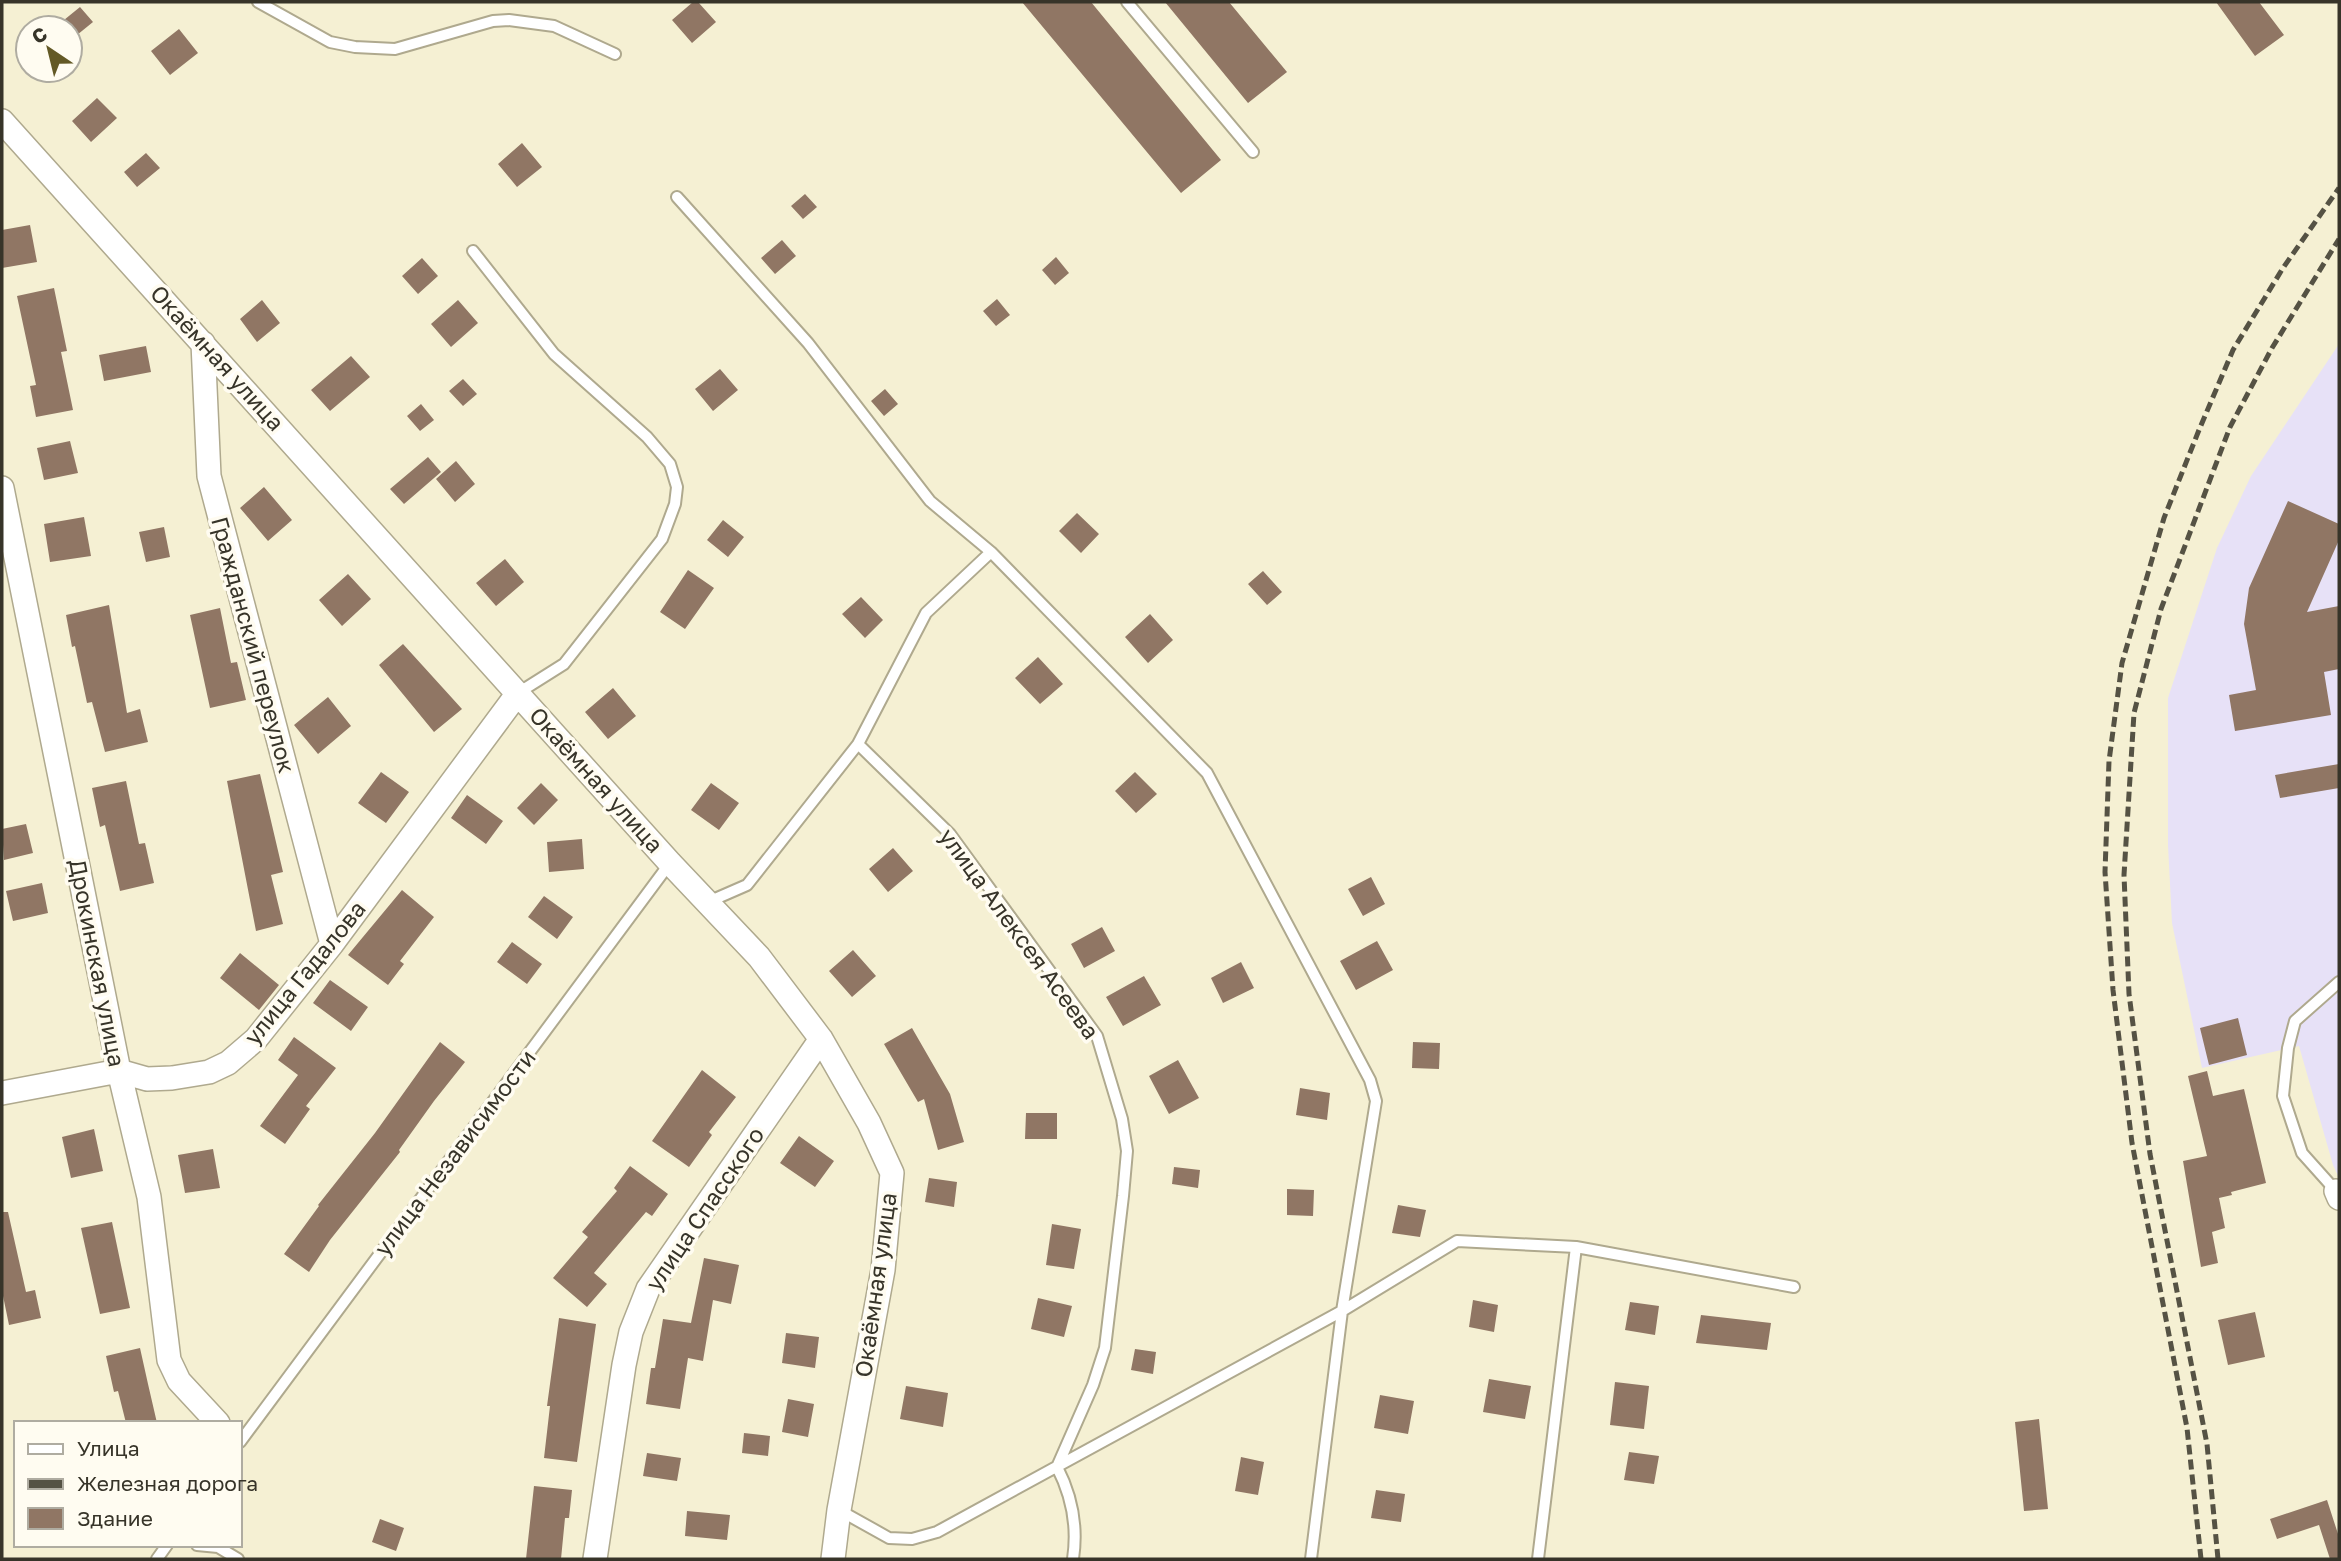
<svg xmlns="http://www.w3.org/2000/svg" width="2341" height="1561" viewBox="0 0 2341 1561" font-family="'Golos Text',sans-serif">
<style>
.industrial{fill:#e7e1f7}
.building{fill:#907664}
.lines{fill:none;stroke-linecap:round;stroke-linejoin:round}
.service-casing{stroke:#afa98e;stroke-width:14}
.minor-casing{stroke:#afa98e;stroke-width:26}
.service{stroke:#fff;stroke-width:10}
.minor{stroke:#fff;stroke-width:23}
.rail{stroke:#555244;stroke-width:5;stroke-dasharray:10 5;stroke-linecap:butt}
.labels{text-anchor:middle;stroke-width:7;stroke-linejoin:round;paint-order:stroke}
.street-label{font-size:23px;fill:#373429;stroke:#fffcf1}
</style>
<rect width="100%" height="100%" fill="#f5f0d3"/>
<path class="industrial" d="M 2339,344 L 2339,1178 L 2333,1165 L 2299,1046 L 2202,1068 L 2172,923 L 2168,845 L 2168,698 L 2217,548 L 2251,476 Z"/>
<path class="building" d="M 693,2 L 698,2 L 716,22 L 692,43 L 672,20 Z
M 1022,2 L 1091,2 L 1221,160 L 1181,193 Z
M 1165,2 L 1229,2 L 1287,72 L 1248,103 Z
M 2216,2 L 2259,2 L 2284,35 L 2255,56 Z
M 80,7 L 93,22 L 77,35 L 64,20 Z
M 179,29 L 198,53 L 170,75 L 151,51 Z
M 97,98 L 117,118 L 91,142 L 72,121 Z
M 522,143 L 542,167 L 517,187 L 498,164 Z
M 146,153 L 160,168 L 137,187 L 124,172 Z
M 805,194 L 817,207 L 803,219 L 791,206 Z
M 30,225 L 37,262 L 2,268 L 2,230 Z
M 782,240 L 796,256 L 775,274 L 761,258 Z
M 1056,257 L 1069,273 L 1055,285 L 1042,270 Z
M 422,258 L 438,276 L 418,294 L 402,276 Z
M 54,288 L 67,351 L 61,352 L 73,410 L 36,417 L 30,386 L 36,385 L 17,296 Z
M 997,299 L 1010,315 L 996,326 L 983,311 Z
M 262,300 L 280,323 L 257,342 L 240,319 Z
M 458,300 L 478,323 L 451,347 L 431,324 Z
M 146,346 L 151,372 L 104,381 L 99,355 Z
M 351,356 L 370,377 L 330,411 L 311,390 Z
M 720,369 L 738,390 L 713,411 L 695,389 Z
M 463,379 L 477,394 L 463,406 L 449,391 Z
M 885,389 L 898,404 L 884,416 L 871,401 Z
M 421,404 L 434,420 L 420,431 L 407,416 Z
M 70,441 L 78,473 L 44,480 L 37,448 Z
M 428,457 L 441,472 L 404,504 L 390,489 Z
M 456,461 L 475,484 L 455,502 L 436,479 Z
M 264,487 L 292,520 L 268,541 L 240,508 Z
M 2288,501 L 2339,524 L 2339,540 L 2307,612 L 2339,606 L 2339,669 L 2324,672 L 2331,715 L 2235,731 L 2229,695 L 2256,690 L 2244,624 L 2249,588 Z
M 1077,513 L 1099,534 L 1081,553 L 1059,531 Z
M 84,517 L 91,556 L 50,562 L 44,524 Z
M 723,520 L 744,537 L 728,557 L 707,540 Z
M 164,527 L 170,557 L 146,562 L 139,532 Z
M 505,559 L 524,582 L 496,606 L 476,583 Z
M 688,570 L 714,588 L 685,629 L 660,612 Z
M 1263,571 L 1282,592 L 1267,605 L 1248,584 Z
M 348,574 L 371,599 L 342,626 L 319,600 Z
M 861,597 L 883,620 L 865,638 L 842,614 Z
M 109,605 L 127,713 L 140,709 L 148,742 L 105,752 L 92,702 L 87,703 L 75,646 L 72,647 L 66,615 Z
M 220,608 L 231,663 L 237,662 L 246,700 L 210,708 L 190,615 Z
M 1150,614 L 1173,640 L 1148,663 L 1125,637 Z
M 403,644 L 462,709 L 434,732 L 379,665 Z
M 1038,657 L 1063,684 L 1040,704 L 1015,678 Z
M 613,688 L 636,716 L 608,739 L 585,712 Z
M 328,697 L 351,726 L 318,754 L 294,725 Z
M 2339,764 L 2339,788 L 2280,798 L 2275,775 Z
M 381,772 L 409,792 L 386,823 L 358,803 Z
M 1135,772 L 1157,794 L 1136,813 L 1115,791 Z
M 260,774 L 283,872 L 271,875 L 283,924 L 256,931 L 227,781 Z
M 126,781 L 139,844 L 145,843 L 154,883 L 120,891 L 105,825 L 100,827 L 92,788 Z
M 541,783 L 558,800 L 534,825 L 517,808 Z
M 711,783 L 739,803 L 719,830 L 691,810 Z
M 467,795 L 503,821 L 486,844 L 451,818 Z
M 26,824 L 33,853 L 4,860 L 2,829 Z
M 582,839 L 584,869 L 549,872 L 547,842 Z
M 893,848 L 913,871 L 888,892 L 869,869 Z
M 1371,877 L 1385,904 L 1363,916 L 1348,889 Z
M 42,883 L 48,913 L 13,921 L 6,891 Z
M 402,890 L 434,917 L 400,961 L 404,964 L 388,985 L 348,955 Z
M 544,896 L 573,917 L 557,939 L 528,917 Z
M 1102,927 L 1115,951 L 1084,968 L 1071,944 Z
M 1377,941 L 1393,970 L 1356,990 L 1340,961 Z
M 512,942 L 542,964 L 527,984 L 497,962 Z
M 853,950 L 876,976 L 852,997 L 829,971 Z
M 240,953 L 279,985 L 259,1010 L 220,978 Z
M 1241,962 L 1254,988 L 1223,1003 L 1211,978 Z
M 1144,976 L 1161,1005 L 1123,1026 L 1106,997 Z
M 330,980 L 368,1007 L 351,1031 L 313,1003 Z
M 2238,1018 L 2247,1055 L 2209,1065 L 2200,1028 Z
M 912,1028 L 950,1094 L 964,1142 L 938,1150 L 924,1099 L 918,1102 L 884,1044 Z
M 294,1037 L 336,1068 L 306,1106 L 310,1109 L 285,1144 L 260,1126 L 298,1075 L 278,1060 Z
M 440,1042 L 465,1062 L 434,1101 L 399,1150 L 400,1152 L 330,1240 L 309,1272 L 284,1254 L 319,1206 L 318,1205 L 375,1133 Z
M 1413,1042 L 1440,1043 L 1439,1069 L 1412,1068 Z
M 1178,1060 L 1199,1098 L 1169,1114 L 1149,1076 Z
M 702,1070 L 736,1097 L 709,1132 L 712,1135 L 689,1167 L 652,1141 Z
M 2207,1071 L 2213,1096 L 2244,1089 L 2266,1183 L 2231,1192 L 2232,1195 L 2219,1198 L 2225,1228 L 2212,1232 L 2218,1263 L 2201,1267 L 2183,1161 L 2207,1156 L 2188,1076 Z
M 1300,1088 L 1330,1093 L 1327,1120 L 1296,1115 Z
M 1026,1113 L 1057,1113 L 1057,1139 L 1025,1139 Z
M 94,1129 L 103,1171 L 71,1178 L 62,1137 Z
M 799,1136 L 834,1161 L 815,1187 L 780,1163 Z
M 213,1149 L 220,1188 L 185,1193 L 178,1155 Z
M 630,1166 L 668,1194 L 652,1216 L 646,1212 L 594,1273 L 607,1284 L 587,1307 L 553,1278 L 588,1237 L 582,1232 L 617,1191 L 614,1188 Z
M 1174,1167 L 1200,1170 L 1198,1188 L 1172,1184 Z
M 929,1178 L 957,1182 L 954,1207 L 925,1202 Z
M 1287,1189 L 1314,1190 L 1313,1216 L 1287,1215 Z
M 1398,1205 L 1426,1210 L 1420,1237 L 1392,1233 Z
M 2,1212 L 8,1212 L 26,1292 L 35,1290 L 41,1318 L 9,1325 L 2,1291 Z
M 112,1222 L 130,1308 L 100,1314 L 81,1228 Z
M 1052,1224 L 1081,1229 L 1074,1269 L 1046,1265 Z
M 704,1258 L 739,1265 L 731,1304 L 713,1300 L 703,1361 L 688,1358 L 680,1409 L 646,1404 L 651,1368 L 655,1368 L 663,1319 L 691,1323 Z
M 1038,1298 L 1072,1306 L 1064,1337 L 1031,1329 Z
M 1473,1300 L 1498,1305 L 1494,1332 L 1469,1327 Z
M 1630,1302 L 1659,1306 L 1655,1335 L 1625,1330 Z
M 2255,1312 L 2265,1357 L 2228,1365 L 2218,1320 Z
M 1701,1315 L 1771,1323 L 1767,1350 L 1696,1343 Z
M 559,1318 L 596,1324 L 577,1462 L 544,1458 L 550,1406 L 547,1406 Z
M 786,1333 L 819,1337 L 815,1368 L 782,1363 Z
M 140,1348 L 148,1384 L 157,1423 L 126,1423 L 118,1391 L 114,1392 L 106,1356 Z
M 1135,1349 L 1156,1352 L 1153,1374 L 1131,1370 Z
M 1489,1379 L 1531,1386 L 1525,1419 L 1483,1412 Z
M 1615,1382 L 1649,1386 L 1644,1429 L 1610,1425 Z
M 906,1386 L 948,1393 L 943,1427 L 900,1419 Z
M 1380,1395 L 1414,1401 L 1408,1434 L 1374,1428 Z
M 788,1399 L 814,1404 L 808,1437 L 782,1432 Z
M 2039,1419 L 2048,1509 L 2024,1511 L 2015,1422 Z
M 744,1433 L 770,1436 L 768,1456 L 742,1453 Z
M 1629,1452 L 1659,1456 L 1654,1484 L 1624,1480 Z
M 647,1453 L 681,1458 L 677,1481 L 643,1476 Z
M 1241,1457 L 1264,1462 L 1258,1495 L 1235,1491 Z
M 534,1486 L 572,1490 L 569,1518 L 565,1518 L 561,1559 L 526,1559 Z
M 1376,1490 L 1405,1494 L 1401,1522 L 1371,1518 Z
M 2327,1500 L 2339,1537 L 2339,1559 L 2330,1559 L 2319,1525 L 2277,1539 L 2270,1519 Z
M 687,1511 L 730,1515 L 727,1540 L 685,1536 Z
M 380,1519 L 404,1528 L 396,1551 L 372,1542 Z"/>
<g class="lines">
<defs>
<path id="service" d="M 258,2 L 330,42 L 355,47 L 395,49 L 493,21 L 509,20 L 554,26 L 615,54
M 1127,2 L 1253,152
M 677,197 L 808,343 L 930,501 L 991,552
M 473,251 L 554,354 L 647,437 L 670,464 L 677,487 L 675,504 L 662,539 L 564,664 L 518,693
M 858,744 L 950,834 L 1097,1036 L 1122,1119 L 1127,1151 L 1123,1196 L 1105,1348 L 1093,1385 L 1057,1467 C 1072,1496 1078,1526 1073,1559
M 708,902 L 747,885 L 858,744 L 926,613 L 991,552 L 1207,773 L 1370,1080 L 1376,1101 L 1342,1311 L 1311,1559
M 2336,1191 L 2302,1153 L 2283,1096 L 2288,1048 L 2295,1021 L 2339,982
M 240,1442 L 670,863
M 839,1510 L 889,1538 L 912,1539 L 937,1532 L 1342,1311 L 1457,1241 L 1576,1247 L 1794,1287
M 197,1545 L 218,1547 L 238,1559
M 157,1559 L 167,1545
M 1538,1559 L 1576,1247"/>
<path id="minor" d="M 2,121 L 670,863 L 759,957 L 821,1039 L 869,1123 L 892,1173 L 883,1270 L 839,1510 L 833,1559
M 203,343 L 209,476 L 332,944
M 2,488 L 119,1071 L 149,1197 L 169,1360 L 179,1381 L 218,1423
M 2,1093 L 119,1071 L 147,1079 L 172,1078 L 209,1072 L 228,1063 L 256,1039 L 332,944 L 518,693
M 2336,1191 L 2339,1198
M 595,1559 L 624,1365 L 631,1332 L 648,1289 L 821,1039"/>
</defs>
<use href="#service" class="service-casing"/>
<use href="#minor" class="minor-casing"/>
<use href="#service" class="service"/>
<use href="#minor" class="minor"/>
<path class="rail" d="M 2201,1559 L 2187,1428 L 2132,1143 L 2113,990 L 2105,872 L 2109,761 L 2122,663 L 2164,518 L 2199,430 L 2233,350 L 2283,268 L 2339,188
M 2218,1559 L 2207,1444 L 2150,1154 L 2129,994 L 2124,875 L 2134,713 L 2161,609 L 2230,427 L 2272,348 L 2339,239"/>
</g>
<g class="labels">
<g class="street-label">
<text transform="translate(217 358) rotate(48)" y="8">Окаёмная улица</text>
<text transform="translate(253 645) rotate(75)" y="8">Гражданский переулок</text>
<text transform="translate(596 780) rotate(48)" y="8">Окаёмная улица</text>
<text transform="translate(1019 934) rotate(54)" y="8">улица Алексея Асеева</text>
<text transform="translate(97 963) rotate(79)" y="8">Дрокинская улица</text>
<text transform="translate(305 973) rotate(-51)" y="8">улица Гадалова</text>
<text transform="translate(455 1153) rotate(-53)" y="8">улица Независимости</text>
<text transform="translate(705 1209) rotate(-56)" y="8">улица Спасского</text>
<text transform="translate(876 1285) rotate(-82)" y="8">Окаёмная улица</text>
</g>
</g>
<rect width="2341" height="1561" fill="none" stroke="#373429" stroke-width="7"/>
<rect x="14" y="1421" width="228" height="126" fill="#fffcf1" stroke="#afaca1" stroke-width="2"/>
<rect x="28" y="1444" width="35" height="10" fill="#ffffff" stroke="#afaca1" stroke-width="2"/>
<text x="77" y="1456" font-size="21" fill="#373429">Улица</text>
<rect x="28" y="1479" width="35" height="10" fill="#555244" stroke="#afaca1" stroke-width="2"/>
<text x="77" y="1491" font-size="21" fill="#373429">Железная дорога</text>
<rect x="28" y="1508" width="35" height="21" fill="#907664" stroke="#afaca1" stroke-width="2"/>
<text x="77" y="1526" font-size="21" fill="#373429">Здание</text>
<g transform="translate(49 49) rotate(325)"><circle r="33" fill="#fffcf1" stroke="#afaca1" stroke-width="2"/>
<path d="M0-5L12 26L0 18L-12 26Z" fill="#635925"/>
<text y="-10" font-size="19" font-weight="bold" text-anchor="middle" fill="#373429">С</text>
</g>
</svg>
